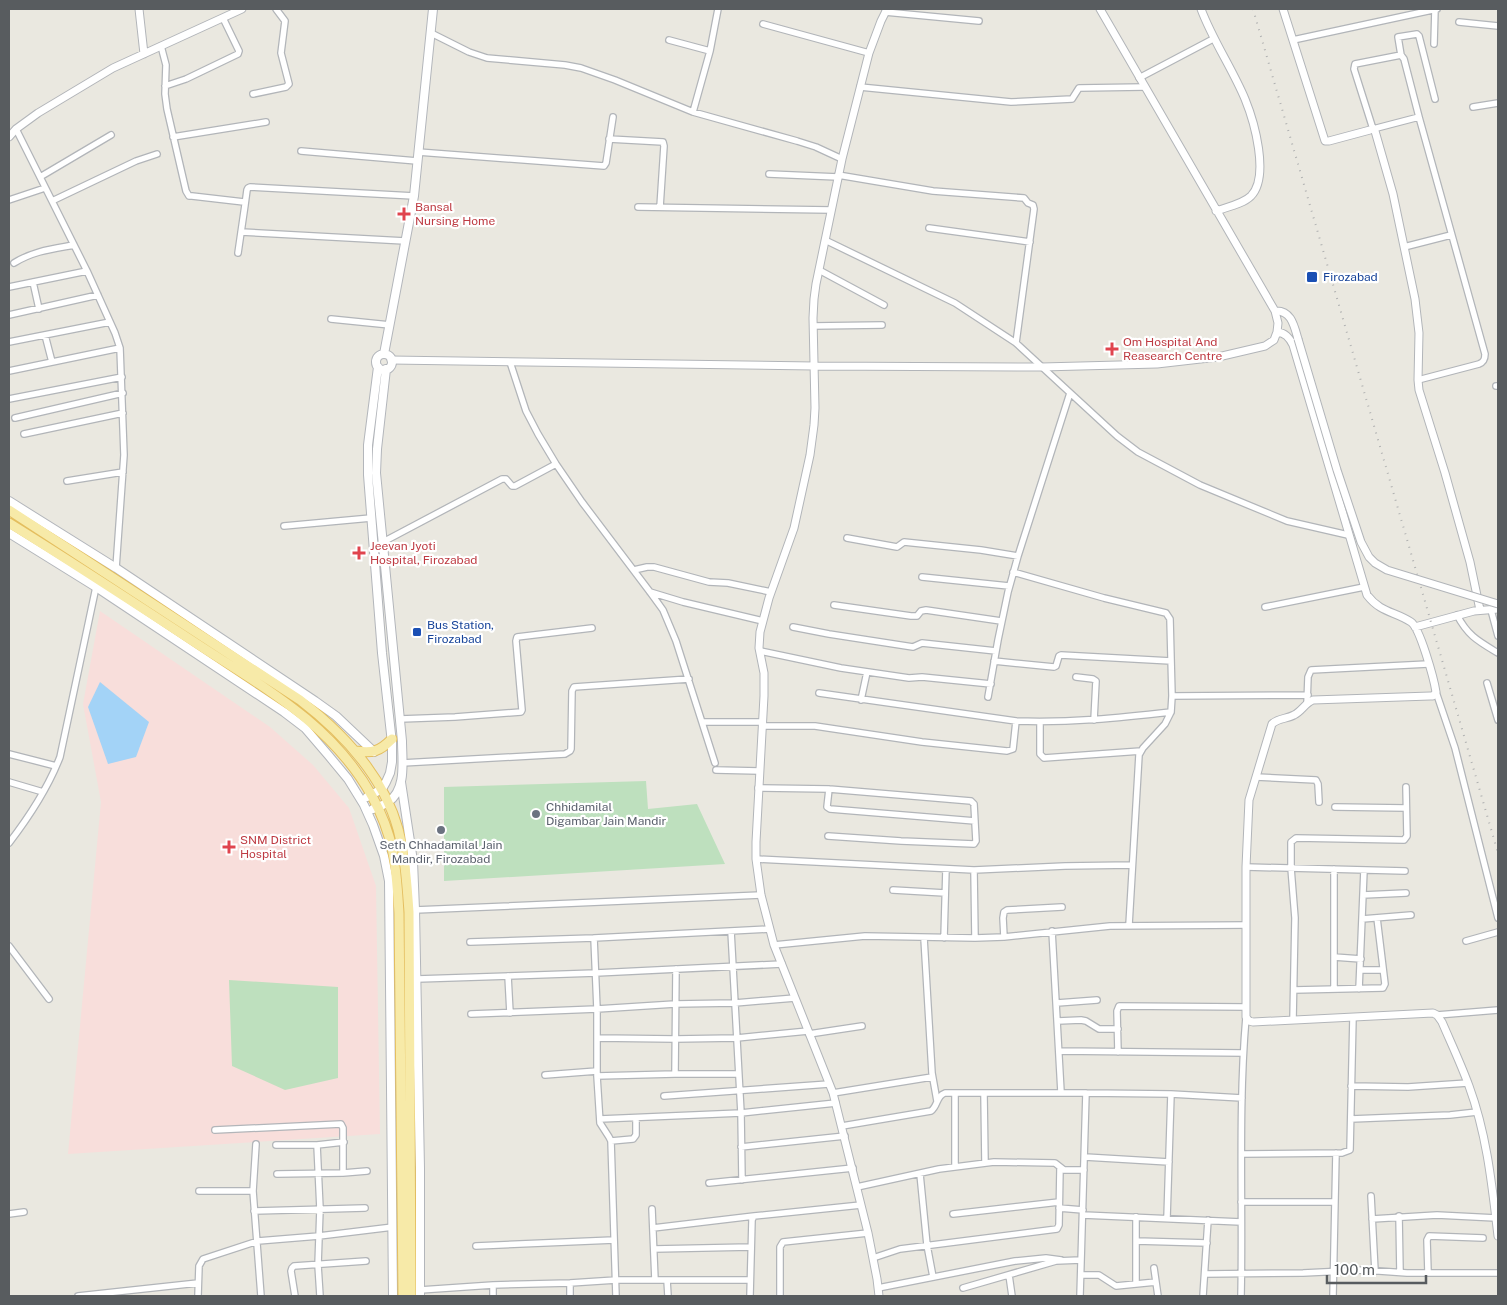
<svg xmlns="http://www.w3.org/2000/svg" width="1507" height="1305" viewBox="0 0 1507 1305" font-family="'Public Sans',sans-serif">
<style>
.medical{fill:#f8dedb}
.green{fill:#bee0be}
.water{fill:#a3d3f7}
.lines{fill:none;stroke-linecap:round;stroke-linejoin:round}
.minor-casing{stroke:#b2b5b9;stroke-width:8}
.tertiary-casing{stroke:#b2b5b9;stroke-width:9}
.secondary-casing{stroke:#b3b6bb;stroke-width:10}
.primary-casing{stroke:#e4be5f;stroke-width:11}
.minor{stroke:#fff;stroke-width:5.5}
.tertiary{stroke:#fff;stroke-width:7}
.secondary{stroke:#fff;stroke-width:8}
.primary{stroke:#f7eaa8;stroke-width:9}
.rail{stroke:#b0b1b1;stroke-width:2;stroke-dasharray:1 6;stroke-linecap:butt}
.tertiary-bridge-casing{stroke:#b2b5b9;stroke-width:9;stroke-linecap:butt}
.tertiary-bridge{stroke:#fff;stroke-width:7}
.health-dot{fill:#e0444e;stroke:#fff;stroke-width:2}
.transit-dot{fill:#1a4fb4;stroke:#fff;stroke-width:2}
.worship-dot{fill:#6b7280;stroke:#fff;stroke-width:2}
.labels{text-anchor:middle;stroke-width:4.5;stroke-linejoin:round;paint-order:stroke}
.health-label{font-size:12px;fill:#be3a42;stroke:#fff;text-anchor:start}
.transit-label{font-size:12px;fill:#164399;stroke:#fff;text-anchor:start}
.worship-label{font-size:12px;fill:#5b616d;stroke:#fff;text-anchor:start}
</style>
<rect width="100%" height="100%" fill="#eae8e0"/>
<path class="medical" d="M 100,611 L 270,727 L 313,765 L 349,808 L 376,886 L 380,1134 L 68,1154 L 101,802 L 83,704 Z"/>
<path class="green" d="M 646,781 L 648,809 L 697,804 L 725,864 L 444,881 L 444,787 Z
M 229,980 L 338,987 L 338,1078 L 285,1090 L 232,1066 Z"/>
<path class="water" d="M 100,682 L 149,722 L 136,757 L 108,764 L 88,707 Z"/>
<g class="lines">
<defs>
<path id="minor" d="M 885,12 L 979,21
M 1459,22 L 1498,26
M 763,24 L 869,53
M 431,33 L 469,52 L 487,58 L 565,65 L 581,68 L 615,80 L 693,112 L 797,141 L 816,147 L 842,159
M 669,40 L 710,51
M 1293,40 L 1437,9
M 1434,44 L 1435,9
M 161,46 L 166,65 L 165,94 L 167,109 L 186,191 L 189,196 L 192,196 L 244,202 L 245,205 L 238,253
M 1401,55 L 1398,37 L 1417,34 L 1419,36 L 1435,99
M 1139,78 L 1213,39
M 165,86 L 186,79 L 238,54 L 239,51 L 223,18
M 860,87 L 1011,102 L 1072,99 L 1079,88 L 1144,87
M 253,94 L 286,87 L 289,84 L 281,53 L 285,21 L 276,9
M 1473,107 L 1498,103
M 693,112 L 710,51 L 718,9
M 16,129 L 87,271 L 115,333 L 120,348 L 124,455 L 116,568
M 173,137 L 266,122
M 609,139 L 663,142 L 664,146 L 660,207
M 301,151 L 417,161
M 418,152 L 604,166 L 606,163 L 613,117
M 769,174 L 838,177
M 838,175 L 933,191 L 1024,198 L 1028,203 L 1033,205 L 1034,209 L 1016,343
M 40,177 L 111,135
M 9,200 L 45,188
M 52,201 L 136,161 L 157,154
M 245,205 L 247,190 L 248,188 L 250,187 L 414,196
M 638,207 L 831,210
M 929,228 L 1030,242
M 241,232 L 405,241
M 825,240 L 955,303 L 1016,343 L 1117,436 L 1138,452 L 1200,485 L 1287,521 L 1348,535
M 1404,247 L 1451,235
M 14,263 C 33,251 52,249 74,245
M 819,270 L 884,305
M 33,282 L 39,309
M 9,287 L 87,271
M 9,315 L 98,295
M 331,319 L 390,325
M 813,326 L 882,325
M 45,335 L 52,362
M 9,342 L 110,322
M 510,362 L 526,411 L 538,434 L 556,464 L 582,502 L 650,592 L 663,610 L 676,641 L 715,763
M 9,371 L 120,348
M 1418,380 L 1479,364 C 1484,362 1485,359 1485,354 L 1419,117 L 1373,129 L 1354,69 L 1355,64 L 1401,55 L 1404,59 L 1419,117
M 1496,386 L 1498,386
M 9,399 L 122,377
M 15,418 L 123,393
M 24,434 L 123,413
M 67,481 L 123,472
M 284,526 L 371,518
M 847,538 L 897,547 L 904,542 L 981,550 L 1018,556
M 383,542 L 502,479 L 506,479 L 512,486 L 515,486 L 556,464
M 634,570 L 647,567 L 654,567 L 709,582 L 728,583 L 771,592
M 1013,572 L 1104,598 L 1166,613 L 1170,619 L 1172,696 L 1171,712 L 1165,724 L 1143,748 L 1139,755 L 1129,925
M 922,577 L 1009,586
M 650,592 L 683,602 L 763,621
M 834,605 L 911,616 L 917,616 L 921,611 L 926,610 L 1001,621
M 1265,607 L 1364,587
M 1491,610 L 1498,636
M 1457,615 C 1468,636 1478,641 1498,653
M 793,627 L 829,634 L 913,647 L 922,643 L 996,651
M 760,651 L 841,668 L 909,678 L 922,677 L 991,684
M 994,661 L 1054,667 L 1056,666 L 1059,656 L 1061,655 L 1171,661
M 1076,677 L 1093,679 L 1096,681 L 1094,720
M 1487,683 L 1498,720
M 1436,692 L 1455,748 L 1498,918
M 819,693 L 1016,721 C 1068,723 1119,718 1171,712
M 1172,696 L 1308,695
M 988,697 L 998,640 L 1008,592 L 1018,556 L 1070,393
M 861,700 L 867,672
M 1307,703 L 1308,677 L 1311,670 L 1428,664
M 400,719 L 455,717 L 521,712 L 522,710 L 516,641 L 517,637 L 592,628
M 703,722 L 763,722
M 1040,722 L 1040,754 L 1044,758 L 1141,751
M 763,726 L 815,726 L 922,742 L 1007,751 L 1013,749 L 1016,721
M 9,754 L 56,766
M 402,763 L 565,754 L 570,751 L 571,749 L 572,691 L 574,687 L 689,679
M 716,770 L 759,771
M 1256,777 L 1316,780 L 1318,784 L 1319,802
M 9,782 L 43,792
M 758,788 L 829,789 L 971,801 L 974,804 L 976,841 L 974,844 L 901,841 L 828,836
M 829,789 L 827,807 L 830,809 L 975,821
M 1335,807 L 1406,808
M 9,843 C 29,817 48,788 60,757 L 96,587
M 756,859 L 974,870 L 1065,866 L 1132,865
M 1246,867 L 1405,871
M 974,870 L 975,938
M 893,890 L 945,893
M 1363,895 L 1406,893
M 415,910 L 761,895
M 1362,919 L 1411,915
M 731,931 L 741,1113 L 742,1180
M 1052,931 L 1061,1092
M 1004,937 L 1003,918 L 1004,912 L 1007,910 L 1062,907
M 594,938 L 597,1009 L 597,1076 L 600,1123 L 609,1137 L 611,1141 L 616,1296
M 924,938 L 932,1073 L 937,1101
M 944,938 L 946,869
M 1466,941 L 1498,932
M 470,942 L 594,938 L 770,929
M 774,945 L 865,936 L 975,938 L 1004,937 L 1110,926 L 1246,925
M 9,946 L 49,999
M 1334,957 L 1361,959
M 1360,970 L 1383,970
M 508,976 L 510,1013
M 417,979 L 596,973 L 782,964
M 1334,988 L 1334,869
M 1359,989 L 1364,870
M 1294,990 L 1383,988 L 1385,984 L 1377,918
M 1057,1003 L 1097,1000
M 471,1014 L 597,1009 L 675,1004 L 735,1003 L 795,998
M 1437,1015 L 1498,1010
M 1293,1020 L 1295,918 L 1291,868 L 1291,842 L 1296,838 L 1404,840 L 1407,836 L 1406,787
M 1058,1021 L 1081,1020 L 1086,1021 L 1099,1029 L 1118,1029
M 809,1034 L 862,1026
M 597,1038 L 675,1039 L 737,1038 L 808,1031
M 1059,1051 L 1243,1053
M 1118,1052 L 1117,1011 L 1119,1006 L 1245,1007
M 675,1074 L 676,969
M 545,1075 L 597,1071
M 597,1076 L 675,1074 L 738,1074
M 1351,1086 L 1408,1087 L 1468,1083
M 833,1093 L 932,1077
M 984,1094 L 985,1163
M 664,1096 L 829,1084
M 600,1119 L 741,1113 L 836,1103
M 1351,1119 L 1450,1115 L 1477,1112
M 842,1126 L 931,1111 C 938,1106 936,1096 945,1093 L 1086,1093 L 1171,1094 L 1242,1098
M 215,1130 L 341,1124 L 343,1128 L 343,1173
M 611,1141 L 633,1139 L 636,1135 L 636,1118
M 256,1144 L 253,1191 L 261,1296
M 276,1145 L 317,1145 L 344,1142
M 317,1145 L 320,1209 L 318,1265 L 320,1296
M 741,1147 L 845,1136
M 1242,1154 L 1342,1153 L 1350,1150 L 1353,1017
M 1085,1157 L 1169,1162
M 955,1167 L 955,1094
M 277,1174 L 343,1173 L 367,1171
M 920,1174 L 927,1245 L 933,1277
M 709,1183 L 853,1168
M 857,1187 L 939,1169 L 994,1162 L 1055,1163 L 1064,1170 L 1084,1170
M 199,1191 L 253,1191
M 1371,1196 L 1375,1271
M 1241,1202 L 1335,1202
M 1059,1208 L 1083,1210
M 652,1209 L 655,1280
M 254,1211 L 365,1208
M 9,1214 L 24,1212
M 953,1214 L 1059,1202
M 1083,1215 L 1241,1222
M 1399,1216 L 1400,1272
M 1167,1218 L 1171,1094
M 1372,1219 L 1437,1215 L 1496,1218
M 653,1228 L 754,1216
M 1136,1241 L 1207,1243
M 476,1246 L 614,1240
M 654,1249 L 751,1247
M 873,1258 L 900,1249 L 1057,1229 L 1059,1225 L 1060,1168
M 1154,1268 L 1158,1296
M 1428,1272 L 1427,1240 L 1429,1236 L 1483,1238
M 1205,1274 L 1303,1273 L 1365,1270 L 1407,1273 L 1498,1273
M 1009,1275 L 1012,1296
M 1081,1275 L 1099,1275 L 1116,1286 L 1156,1282
M 667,1280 L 668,1296
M 570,1283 L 570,1296
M 1136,1284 L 1136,1217
M 493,1285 L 493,1296
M 878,1288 L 1015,1261 L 1046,1258 L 1061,1260
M 963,1288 L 1056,1261 L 1081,1260
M 420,1290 L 493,1285 L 570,1283 L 616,1280 L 750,1280
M 78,1296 L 198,1283
M 198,1296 L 199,1266 L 203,1259 L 258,1241 L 319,1236 L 393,1227
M 295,1296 L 291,1271 L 292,1268 L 294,1266 L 366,1261
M 750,1296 L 752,1220 L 754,1216 L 861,1205
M 780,1296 L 780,1247 L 783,1242 L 868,1233
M 1080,1296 L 1086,1093
M 1203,1296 L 1208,1220
M 1241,1296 C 1243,1203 1238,1110 1246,1017
M 1333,1296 L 1336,1153"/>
<path id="tertiary" d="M 139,9 L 144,54
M 1201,9 C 1213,41 1232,68 1245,99 C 1254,121 1270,176 1251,196 C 1243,204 1227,207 1216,211
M 1283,9 L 1325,141 L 1329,141 L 1370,130 L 1373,129 L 1375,131 L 1393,194 L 1415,299 L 1419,333 L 1418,380 L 1419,390 L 1445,473 L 1470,562 L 1480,610
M 9,137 L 16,129 L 38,113 L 113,68 L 242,9
M 1275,311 C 1291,310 1294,325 1298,339
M 1277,332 C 1285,333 1289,337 1293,345 L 1367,595 C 1381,613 1394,611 1411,622 C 1420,628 1434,679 1436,692 L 1433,696 L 1430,696 L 1313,700 C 1305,703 1302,711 1294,715 C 1287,719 1278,718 1272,724 L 1249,800 L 1246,867 L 1246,1017 L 1249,1021 L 1253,1022 L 1433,1013 L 1437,1015 L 1442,1022 C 1451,1043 1461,1064 1469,1086 C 1487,1135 1492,1185 1498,1236
M 391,360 L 814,366 L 1042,367 L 1157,364 L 1218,357 L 1265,346 L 1274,340 L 1277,332 L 1278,323 L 1275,311 L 1100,9
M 1415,627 L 1474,611 L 1498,609
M 879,1296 L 877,1279 L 868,1233 L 833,1093 L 774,945 L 761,895 L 756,859 L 756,842 L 764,696 L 764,673 L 759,648 L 760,632 L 769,598 L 794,528 L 810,455 L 814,425 L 815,408 L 813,318 L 814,299 L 816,284 L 842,159 L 869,53 L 881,21 L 887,9"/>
<path id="secondary" d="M 384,354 L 414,196 L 433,9
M376 362a8 8 0 1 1 16 0a8 8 0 1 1-16 0Z
M 9,501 L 116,568 L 315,701 L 336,716 L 374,752
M 9,533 L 96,587 L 284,712 L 305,728 L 329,756 L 348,779 L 364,805 L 373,825 L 384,856 L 389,881 L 393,1296
M 401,782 L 413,861 L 415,910 L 420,1168 L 420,1296
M 367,797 L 382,789 L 386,782 L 390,773 L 392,762 L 392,743 L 382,653 L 368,475 L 368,445 L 378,367
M 373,809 C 378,807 384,805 388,802 C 407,790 402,760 402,741 L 376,473 L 377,449 L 386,369"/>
<path id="primary" d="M 9,510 L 300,700 C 343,733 383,775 398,829 C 405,856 407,884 409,912 L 411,1296
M 9,523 C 70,561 130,600 191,640 C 259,685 331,722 372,796 C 395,838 396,867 399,913 L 403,1296
M 355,751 C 373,753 379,752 392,739"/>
</defs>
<use href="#minor" class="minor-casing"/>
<use href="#tertiary" class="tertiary-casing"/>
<use href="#secondary" class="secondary-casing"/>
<use href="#primary" class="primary-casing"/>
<use href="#minor" class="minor"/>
<use href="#tertiary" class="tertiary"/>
<use href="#secondary" class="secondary"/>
<use href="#primary" class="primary"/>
<path class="rail" d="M 1253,9 L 1498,853"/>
<defs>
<path id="tertiary-bridge" d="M 1298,339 L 1337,470 L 1361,542 L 1369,557 L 1375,563 L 1387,570 L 1498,604"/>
</defs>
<use href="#tertiary-bridge" class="tertiary-bridge-casing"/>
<use href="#tertiary-bridge" class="tertiary-bridge"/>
</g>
<g class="health-dot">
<path d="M401.5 206.5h5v5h5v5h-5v5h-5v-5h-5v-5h5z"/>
<path d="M1109.5 341.5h5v5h5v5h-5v5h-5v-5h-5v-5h5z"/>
<path d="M356.5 545.5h5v5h5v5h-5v5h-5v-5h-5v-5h5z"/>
<path d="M226.5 839.5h5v5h5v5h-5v5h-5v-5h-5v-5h5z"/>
</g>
<g class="transit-dot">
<rect x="1306" y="271" width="12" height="12" rx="2.5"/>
<rect x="412" y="627" width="10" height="10" rx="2.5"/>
</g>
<g class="worship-dot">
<circle cx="536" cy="814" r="5"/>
<circle cx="441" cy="830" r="5"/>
</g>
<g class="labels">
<g class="health-label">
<text x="415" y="211">Bansal<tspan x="415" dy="14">Nursing Home</tspan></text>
<text x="1123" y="346">Om Hospital And<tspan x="1123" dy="14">Reasearch Centre</tspan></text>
<text x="370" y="550">Jeevan Jyoti<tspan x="370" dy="14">Hospital, Firozabad</tspan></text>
<text x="240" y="844">SNM District<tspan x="240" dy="14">Hospital</tspan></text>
</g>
<g class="transit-label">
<text x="1323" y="281">Firozabad</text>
<text x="427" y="629">Bus Station,<tspan x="427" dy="14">Firozabad</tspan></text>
</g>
<g class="worship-label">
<text x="546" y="811">Chhidamilal<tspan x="546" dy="14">Digambar Jain Mandir</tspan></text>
<text x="441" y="849" text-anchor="middle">Seth Chhadamilal Jain<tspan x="441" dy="14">Mandir, Firozabad</tspan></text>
</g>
</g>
<rect width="1507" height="1305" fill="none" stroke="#585c5f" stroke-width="20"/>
<path d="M1327 1275v8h99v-8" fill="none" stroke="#585c5f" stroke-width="2.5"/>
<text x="1334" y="1275" font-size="15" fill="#585c5f" stroke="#ffffff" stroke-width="4" paint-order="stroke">100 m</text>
</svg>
